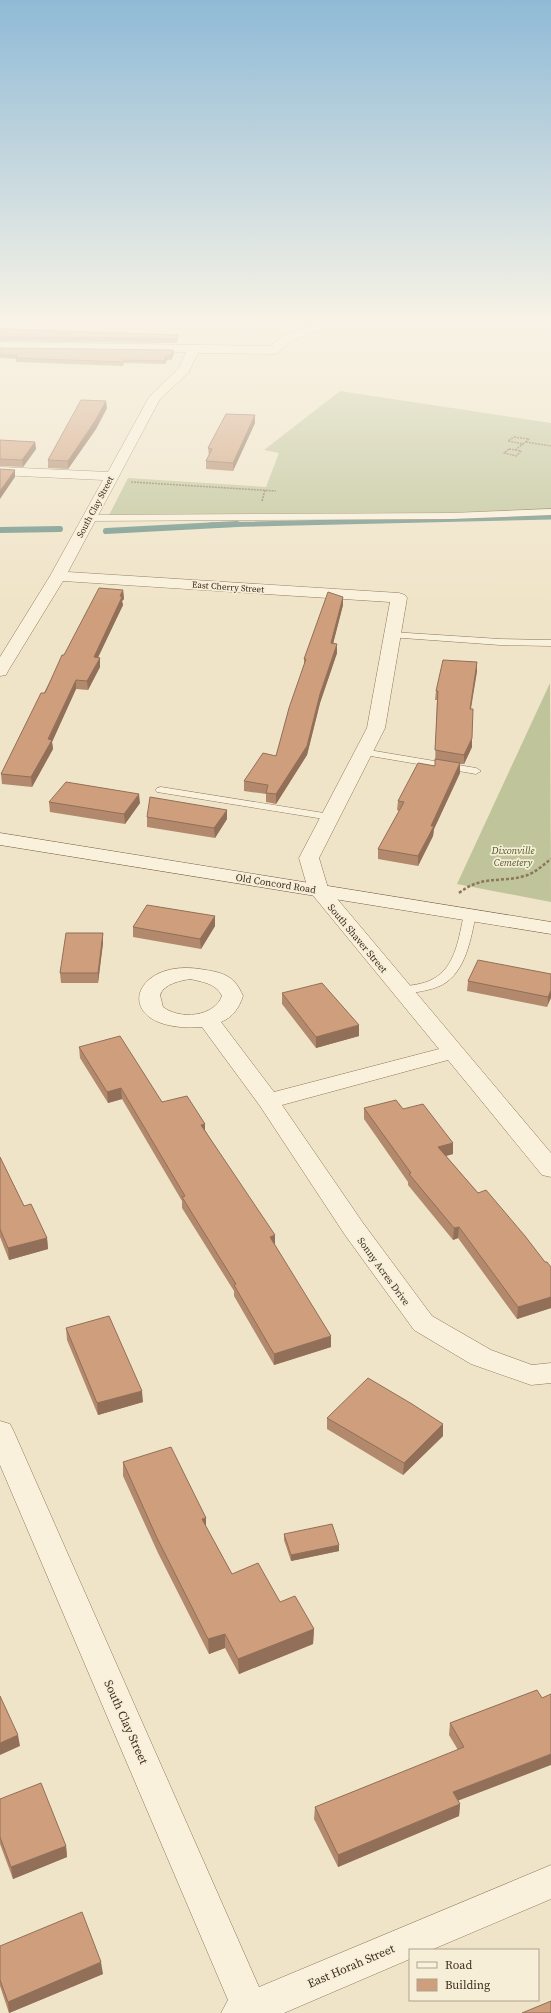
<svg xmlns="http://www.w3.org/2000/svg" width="551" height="2013" viewBox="0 0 551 2013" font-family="'Source Serif 4',serif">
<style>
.cemetery{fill:#bfc49a}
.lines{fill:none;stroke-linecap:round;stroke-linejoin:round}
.stream-far1{stroke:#6f938a;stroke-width:5}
.stream{stroke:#6f938a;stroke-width:6}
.lane-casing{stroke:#8d765c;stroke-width:1}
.street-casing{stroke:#8d765c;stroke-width:1}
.secondary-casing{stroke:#6f573f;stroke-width:1}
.path-far1{stroke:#8d765c;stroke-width:1.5;stroke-dasharray:2 1;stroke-linecap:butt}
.path{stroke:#8d765c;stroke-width:2.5;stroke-dasharray:3 2;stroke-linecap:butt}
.lane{fill:#faf1dc;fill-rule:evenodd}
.street{fill:#faf1dc;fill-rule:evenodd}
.secondary{fill:#faf1dc;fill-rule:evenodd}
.wall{fill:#b2896c}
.shaded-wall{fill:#916f58}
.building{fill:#cf9f7d;stroke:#916f58}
.labels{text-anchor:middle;stroke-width:3.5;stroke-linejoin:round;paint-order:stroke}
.far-street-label{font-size:9px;fill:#3d2e20;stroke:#f7eed8}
.park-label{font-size:10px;font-style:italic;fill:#4d5a26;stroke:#f7eed8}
.street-label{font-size:10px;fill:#3d2e20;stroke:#f7eed8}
.near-street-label{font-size:12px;fill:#3d2e20;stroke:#f7eed8}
</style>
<rect width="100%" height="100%" fill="#f0e4c8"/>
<path class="cemetery" d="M 340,391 L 551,423 L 551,514 L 106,521 L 128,478 L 266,487 L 279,453 L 264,450 Z
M 550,683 L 551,902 L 457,884 Z"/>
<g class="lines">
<path class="stream-far1" d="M 210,525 L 551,517"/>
<path class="stream" d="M 0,530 L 60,529
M 106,531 L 237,524"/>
<defs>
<path id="lane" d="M 551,509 L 551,515 L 452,519 L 89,521 L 85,518 L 89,515 L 452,513 Z
M 392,632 L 500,639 L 551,640 L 551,646 L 500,645 L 389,637 L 387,635 Z
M 363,749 L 476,768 L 481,771 L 476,774 L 359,754 L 358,752 Z
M 161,787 L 330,814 L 336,817 L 330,820 L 157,792 L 155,790 L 157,788 Z
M 470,910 L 476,914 C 471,938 466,972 442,985 C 430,991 415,992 402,995 L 397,994 L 396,991 L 397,988 C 409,985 423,985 433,979 C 456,967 459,936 464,914 Z"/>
<path id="street" d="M 318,322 L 331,322 L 325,328 L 292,341 L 277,353 L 273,354 L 198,353 L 188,373 L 160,399 L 68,572 L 399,593 L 405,595 L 407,598 L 385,728 L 319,858 L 328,888 L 551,1153 L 551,1177 L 542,1175 L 448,1060 L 282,1105 L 363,1223 L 432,1316 L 491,1350 L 532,1365 L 551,1363 L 551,1383 L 531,1385 L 471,1364 L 414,1330 L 345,1235 L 260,1106 L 202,1027 C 108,1034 128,954 206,970 C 225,973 235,977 243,996 C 239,1008 233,1017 221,1022 L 274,1092 L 439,1049 L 311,893 L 308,889 L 299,858 L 367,728 L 390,602 L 63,581 L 8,671 L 6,675 L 0,676 L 0,657 L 50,576 L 103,480 L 0,475 L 0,467 L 108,472 L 149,397 L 179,368 L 186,352 L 0,350 L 0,342 L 270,346 L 284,335 ZM 190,979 C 202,982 216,983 222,996 C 214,1017 180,1020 163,1007 L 160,995 C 164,984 179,981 190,979 Z
M 0,1421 L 10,1424 L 14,1432 L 259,1987 L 551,1865 L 551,1899 L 431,1950 L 410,1950 L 410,1959 L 284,2013 L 221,2013 L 228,2000 L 0,1465 Z"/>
<path id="secondary" d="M 0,833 L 551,922 L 551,934 L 0,845 Z"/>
</defs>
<use href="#lane" class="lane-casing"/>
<use href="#street" class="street-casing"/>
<use href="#secondary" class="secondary-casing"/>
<path class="path-far1" d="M 514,437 L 529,439 L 523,444 L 508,441 Z
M 526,442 L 551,446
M 509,449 L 521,451 L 516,456 L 504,453 Z
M 515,450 L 523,444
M 131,482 L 276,491
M 262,501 L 265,490"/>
<path class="path" d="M 459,893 C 482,875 499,883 525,876 C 535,873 543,865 551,859"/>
<use href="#lane" class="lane"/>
<use href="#street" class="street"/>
<use href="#secondary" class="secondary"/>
</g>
<path class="wall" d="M 0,329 L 178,335 L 178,339 L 177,343 L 0,341 Z
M 0,348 L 173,350 L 174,353 L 171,360 L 167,360 L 165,364 L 124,363 L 123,366 L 16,362 L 16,359 L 0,358 Z
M 107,408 L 96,429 L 68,469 L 48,468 L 48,460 Z
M 255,415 L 255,423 L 233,471 L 206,469 L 206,461 L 209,456 L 208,448 Z
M 0,440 L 35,442 L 36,449 L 23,467 L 0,466 Z
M 123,590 L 124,599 L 122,601 L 123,605 L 98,657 L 100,658 L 100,667 L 88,690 L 76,689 L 52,742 L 53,749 L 32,787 L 2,784 L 1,774 L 64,655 Z
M 343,597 L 343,605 L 333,643 L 337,653 L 320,703 L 307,755 L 276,804 L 266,802 L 266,794 L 244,791 L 244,781 L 276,756 L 304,665 L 304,659 Z
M 477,671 L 471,709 L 472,747 L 464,764 L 460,764 L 460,773 L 434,829 L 433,836 L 418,866 L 378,859 L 378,849 L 399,811 L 397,810 L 398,801 L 435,766 L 437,700 L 435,700 L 436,691 Z
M 49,802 L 140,803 L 125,824 L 50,812 Z
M 147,817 L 227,819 L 215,838 L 147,827 Z
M 215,916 L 215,926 L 201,949 L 133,937 L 133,927 Z
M 103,933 L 103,943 L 98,983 L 61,983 L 60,973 Z
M 551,974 L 547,1007 L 467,991 L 468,981 Z
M 282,993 L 359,1036 L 316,1048 L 282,1004 Z
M 79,1047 L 205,1130 L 275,1245 L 331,1347 L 274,1365 L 234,1296 L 234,1291 L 182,1208 L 182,1201 L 122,1099 L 108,1103 L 80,1058 Z
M 364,1108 L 403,1109 L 453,1143 L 453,1154 L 446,1156 L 478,1193 L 545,1262 L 551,1267 L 551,1308 L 517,1319 L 458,1238 L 453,1240 L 408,1185 L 408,1182 L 364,1119 Z
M 0,1157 L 24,1206 L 47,1238 L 48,1249 L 9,1260 L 0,1237 Z
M 66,1328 L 143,1402 L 98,1415 L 67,1340 Z
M 327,1418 L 443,1424 L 443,1436 L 403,1475 L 327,1429 Z
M 123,1462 L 206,1518 L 206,1527 L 232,1574 L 280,1602 L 314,1629 L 313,1644 L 239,1674 L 225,1648 L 209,1654 L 158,1553 L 123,1476 Z
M 284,1534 L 339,1551 L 291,1561 L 284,1540 Z
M 537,1690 L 458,1801 L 460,1804 L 459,1816 L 338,1867 L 314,1819 L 315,1807 L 458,1750 L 449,1735 L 450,1723 Z
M 0,1799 L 66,1846 L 67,1857 L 13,1879 L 0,1844 Z
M 0,1946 L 103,1974 L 9,2013 L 0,1986 Z"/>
<path class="shaded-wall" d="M 173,350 L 174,353 L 171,360 L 171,356 Z
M 166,356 L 167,360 L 165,364 L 165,361 Z
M 106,401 L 107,408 L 96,429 L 68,469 L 68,461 Z
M 255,415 L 255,423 L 233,471 L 233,463 Z
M 35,442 L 36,449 L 23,467 L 22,460 Z
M 15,470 L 15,477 L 0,499 L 0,491 Z
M 123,590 L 124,599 L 122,601 L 123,605 L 94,666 L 94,657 L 120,596 Z
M 343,597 L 343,605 L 331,652 L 331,643 Z
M 337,644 L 337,653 L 320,703 L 307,755 L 276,804 L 276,794 L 320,694 Z
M 100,658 L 100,667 L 88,690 L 87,681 Z
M 477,662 L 477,671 L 469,718 L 470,709 Z
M 76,680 L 76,689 L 52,742 L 53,749 L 32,787 L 31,777 Z
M 472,738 L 472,747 L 464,764 L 464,755 Z
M 460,763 L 460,773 L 434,829 L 433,836 L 418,866 L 418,856 L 431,826 Z
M 139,794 L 140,803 L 125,824 L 124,814 Z
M 227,810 L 227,819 L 215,838 L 214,828 Z
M 215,916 L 215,926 L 201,949 L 200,939 Z
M 103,933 L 103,943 L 98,983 L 98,973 Z
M 551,990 L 551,998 L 547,1007 L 548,997 Z
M 359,1025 L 359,1036 L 316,1048 L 316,1037 Z
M 121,1088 L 122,1099 L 108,1103 L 107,1092 Z
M 205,1124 L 205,1135 L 201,1125 Z
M 453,1143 L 453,1154 L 438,1158 L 438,1147 Z
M 459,1227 L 458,1238 L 453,1240 L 454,1228 Z
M 275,1235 L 275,1246 L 270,1237 Z
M 47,1238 L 48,1249 L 9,1260 L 8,1248 Z
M 551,1297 L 551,1308 L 517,1319 L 518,1307 Z
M 331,1336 L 331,1347 L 274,1365 L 274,1354 Z
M 142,1391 L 143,1402 L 98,1415 L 97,1403 Z
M 443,1424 L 443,1436 L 403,1475 L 404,1463 Z
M 206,1518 L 206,1533 L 202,1519 Z
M 339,1545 L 339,1551 L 291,1561 L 291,1555 Z
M 314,1629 L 313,1644 L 239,1674 L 238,1659 Z
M 225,1634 L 225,1648 L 209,1654 L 208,1639 Z
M 18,1735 L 20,1746 L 0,1755 L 0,1743 Z
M 551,1754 L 551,1765 L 452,1803 L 453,1792 Z
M 460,1804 L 459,1816 L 338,1867 L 338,1855 Z
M 66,1846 L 67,1857 L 13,1879 L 11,1867 Z
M 101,1962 L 103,1974 L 9,2013 L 8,2002 Z"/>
<path class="building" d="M 0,329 L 178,335 L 177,339 L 0,337 Z
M 0,348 L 173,350 L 171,356 L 166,356 L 165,361 L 124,360 L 123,362 L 16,358 L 17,355 L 0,355 Z
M 81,400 L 106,401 L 95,421 L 68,461 L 48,460 Z
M 226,414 L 255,415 L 233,463 L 206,461 L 212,449 L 208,448 Z
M 0,440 L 35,442 L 22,460 L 0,459 Z
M 0,469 L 15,470 L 0,491 Z
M 99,588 L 123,590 L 120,596 L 122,597 L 94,657 L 100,658 L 87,681 L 76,680 L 48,739 L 52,740 L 31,777 L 1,774 L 41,693 L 45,693 L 62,655 L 64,655 Z
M 328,592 L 343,597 L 331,643 L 337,644 L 320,694 L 307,746 L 276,794 L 266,793 L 268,785 L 244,781 L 263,753 L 276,756 L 289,708 L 306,659 L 304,659 Z
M 443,660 L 477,662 L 470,709 L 473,709 L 472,738 L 464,755 L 435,750 L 438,691 L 436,691 Z
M 435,759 L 460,763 L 431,826 L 434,826 L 418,856 L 378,849 L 404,802 L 398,801 L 418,763 L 435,766 Z
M 66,782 L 139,794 L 124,814 L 49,802 Z
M 150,797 L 227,810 L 214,828 L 147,817 Z
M 147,905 L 215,916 L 200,939 L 133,927 Z
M 66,933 L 103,933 L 98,973 L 60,973 Z
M 478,960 L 551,974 L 551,990 L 548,997 L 468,981 Z
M 322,983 L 359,1025 L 316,1037 L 282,993 Z
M 120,1036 L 162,1102 L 187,1096 L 205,1124 L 201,1125 L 275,1235 L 270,1237 L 331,1336 L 274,1354 L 234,1285 L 236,1284 L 182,1197 L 185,1196 L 121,1088 L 107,1092 L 79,1047 Z
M 396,1100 L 403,1109 L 423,1104 L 453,1143 L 438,1147 L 478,1193 L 486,1190 L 525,1236 L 545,1262 L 547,1262 L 551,1267 L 551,1297 L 518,1307 L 459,1227 L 454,1228 L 409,1174 L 411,1173 L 364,1108 Z
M 0,1157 L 24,1206 L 31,1204 L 47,1238 L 8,1248 L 0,1229 Z
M 109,1316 L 142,1391 L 97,1403 L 66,1328 Z
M 368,1378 L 412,1404 L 443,1424 L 404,1463 L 327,1418 Z
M 171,1447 L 206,1518 L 202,1519 L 232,1574 L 258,1563 L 280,1602 L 295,1596 L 314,1629 L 238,1659 L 225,1634 L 208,1639 L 157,1538 L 123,1462 Z
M 332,1524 L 339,1545 L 291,1555 L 284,1534 Z
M 537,1690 L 542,1698 L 551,1694 L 551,1754 L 453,1792 L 460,1804 L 338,1855 L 315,1807 L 464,1747 L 450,1723 Z
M 0,1696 L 18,1735 L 0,1743 Z
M 41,1783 L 66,1846 L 11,1867 L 0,1837 L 0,1799 Z
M 82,1912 L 101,1962 L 8,2002 L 0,1980 L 0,1946 Z
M 551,2001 L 551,2013 L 522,2013 Z"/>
<linearGradient id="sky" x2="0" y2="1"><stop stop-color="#8fbad6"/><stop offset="0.53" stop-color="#f8f3e6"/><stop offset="1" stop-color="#f8f3e6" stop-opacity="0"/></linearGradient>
<rect width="551" height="604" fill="url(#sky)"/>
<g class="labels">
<g class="far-street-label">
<text transform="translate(95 507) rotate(-62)" y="3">South Clay Street</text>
<text transform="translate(228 587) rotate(4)" y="3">East Cherry Street</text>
</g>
<g class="park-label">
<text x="513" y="854">Dixonville<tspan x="513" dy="12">Cemetery</tspan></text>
</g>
<g class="street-label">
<text transform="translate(276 883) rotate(9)" y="4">Old Concord Road</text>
<text transform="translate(358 938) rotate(50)" y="4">South Shaver Street</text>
<text transform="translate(384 1271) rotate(54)" y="4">Sonny Acres Drive</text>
</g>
<g class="near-street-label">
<text transform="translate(126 1722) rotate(66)" y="4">South Clay Street</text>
<text transform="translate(351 1966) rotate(-23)" y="4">East Horah Street</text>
</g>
</g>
<rect x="409" y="1949" width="130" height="52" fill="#f7eed8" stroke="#ada18e"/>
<rect x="417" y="1962" width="20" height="6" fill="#faf1dc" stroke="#ada18e"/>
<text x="445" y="1969" font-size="12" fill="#3d2e20">Road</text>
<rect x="417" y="1979" width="20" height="12" fill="#cf9f7d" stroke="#ada18e"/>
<text x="445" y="1989" font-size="12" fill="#3d2e20">Building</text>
</svg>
